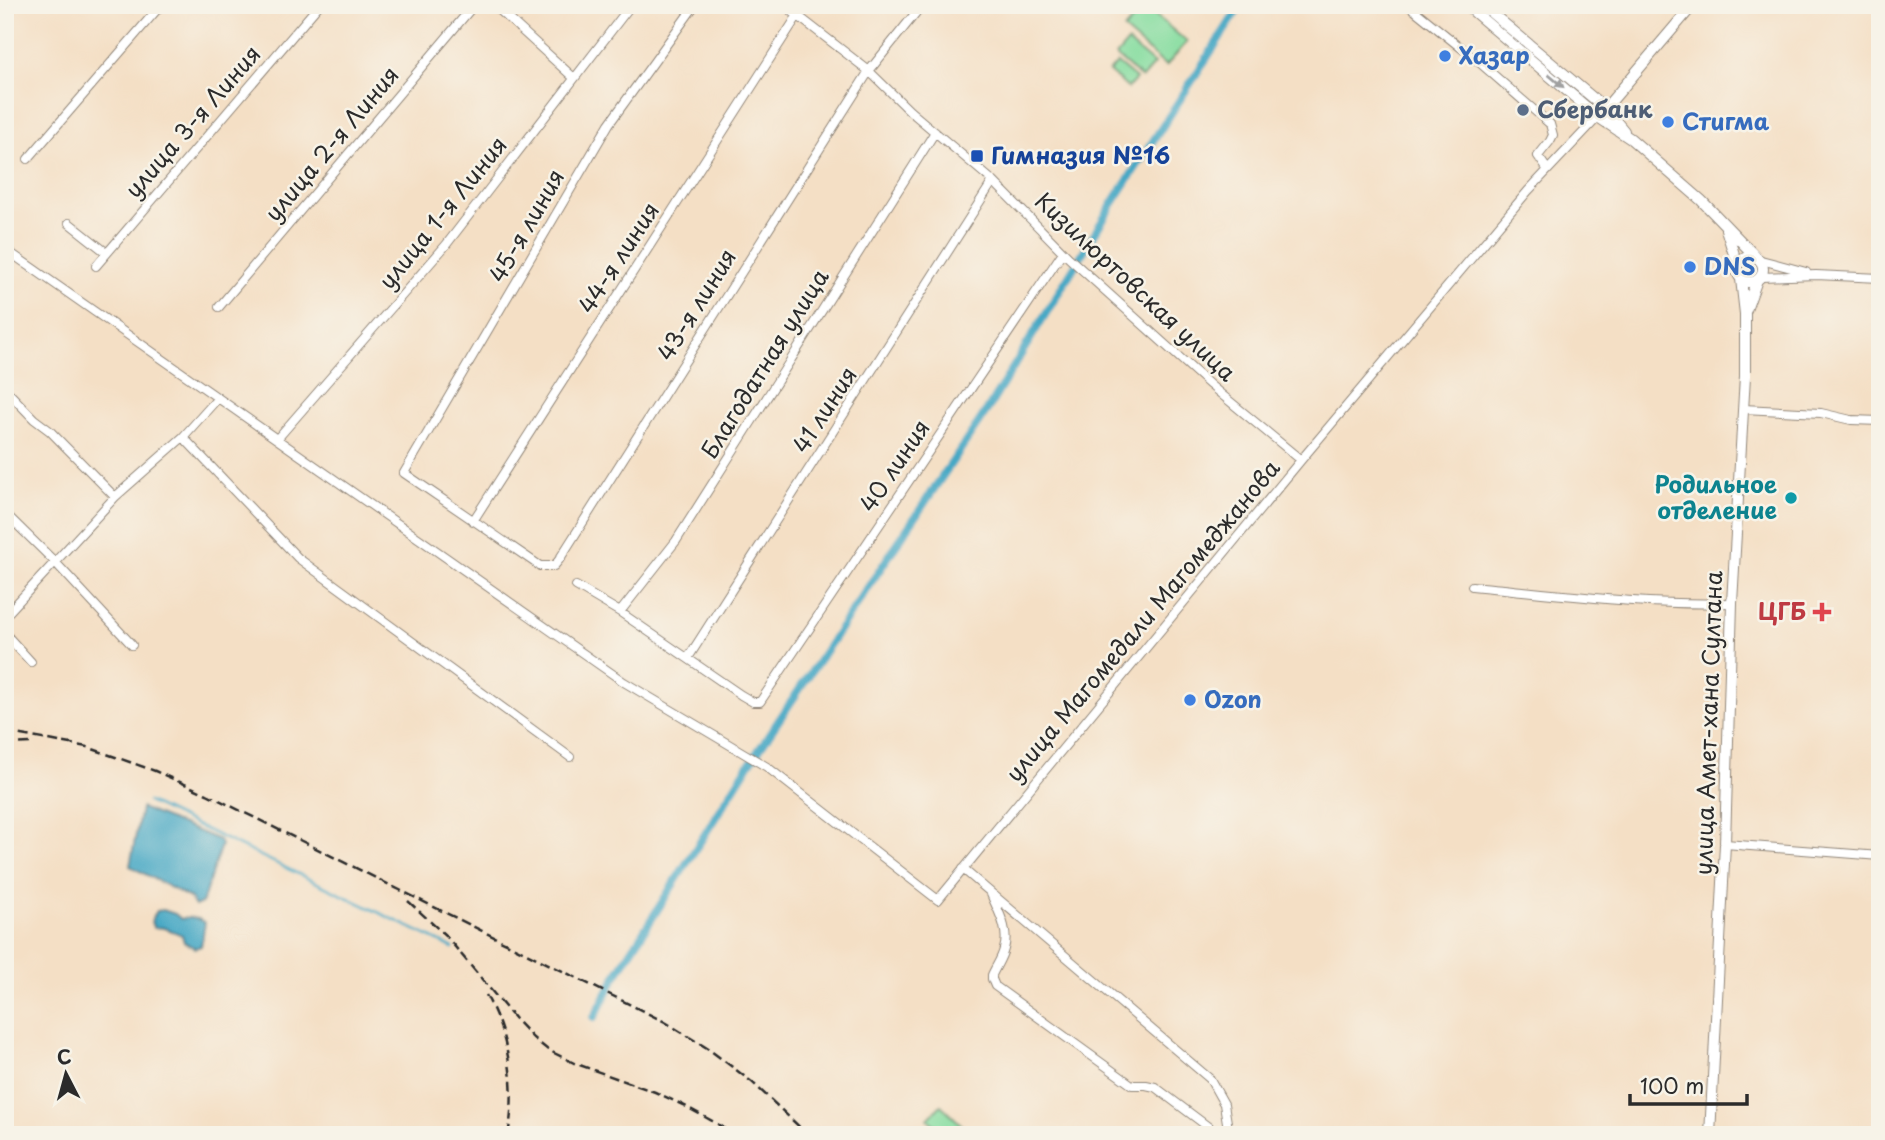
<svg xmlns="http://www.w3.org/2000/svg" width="1885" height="1140" viewBox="0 0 1885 1140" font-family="'Playpen Sans',sans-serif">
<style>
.green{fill:#87dda0;stroke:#598466;stroke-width:2}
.water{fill:#46a8c5;stroke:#386a78;stroke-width:2}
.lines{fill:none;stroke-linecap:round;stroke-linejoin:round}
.stream{stroke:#46a8c5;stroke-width:2.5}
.canal{stroke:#46a8c5;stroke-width:8}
.minor-casing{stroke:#908578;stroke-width:10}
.major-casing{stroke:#908578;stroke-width:12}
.minor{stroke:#fff;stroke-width:8}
.major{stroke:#fff;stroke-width:10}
.rail{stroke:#2b2b2b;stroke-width:2.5;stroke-dasharray:10 5;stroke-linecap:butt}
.oneway{fill:#a0a0a0}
.shop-dot{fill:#3f7fe0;stroke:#f7f3e8;stroke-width:2.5}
.service-dot{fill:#5c6f8a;stroke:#f7f3e8;stroke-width:2.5}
.transit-dot{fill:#1a4fb4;stroke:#f7f3e8;stroke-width:2.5}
.culture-dot{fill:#0f9aa8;stroke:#f7f3e8;stroke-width:2.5}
.health-dot{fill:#e0444e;stroke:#f7f3e8;stroke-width:2.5}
.labels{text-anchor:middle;stroke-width:5;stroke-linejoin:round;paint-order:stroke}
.shop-label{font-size:23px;font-weight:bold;fill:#366cbe;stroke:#f7f3e8;text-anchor:start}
.service-label{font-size:23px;font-weight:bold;fill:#4e5e75;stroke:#f7f3e8;text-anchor:start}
.street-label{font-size:23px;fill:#2b2b2b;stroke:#f7f3e8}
.transit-label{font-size:23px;font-weight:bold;fill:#164399;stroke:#f7f3e8;text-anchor:start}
.culture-label{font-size:23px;font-weight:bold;fill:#0d838f;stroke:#f7f3e8;text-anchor:end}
.health-label{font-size:23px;font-weight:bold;fill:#be3a42;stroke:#f7f3e8;text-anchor:end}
</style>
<rect width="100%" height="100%" fill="#f7f3e8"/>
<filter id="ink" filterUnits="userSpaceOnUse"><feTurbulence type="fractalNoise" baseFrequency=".0143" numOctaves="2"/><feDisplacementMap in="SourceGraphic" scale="14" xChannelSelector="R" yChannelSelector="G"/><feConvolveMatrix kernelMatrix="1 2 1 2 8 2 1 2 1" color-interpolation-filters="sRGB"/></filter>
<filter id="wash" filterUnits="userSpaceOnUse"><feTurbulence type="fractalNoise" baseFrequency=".00686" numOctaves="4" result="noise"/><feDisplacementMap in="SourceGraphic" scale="28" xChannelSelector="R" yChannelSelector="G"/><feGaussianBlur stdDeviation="1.57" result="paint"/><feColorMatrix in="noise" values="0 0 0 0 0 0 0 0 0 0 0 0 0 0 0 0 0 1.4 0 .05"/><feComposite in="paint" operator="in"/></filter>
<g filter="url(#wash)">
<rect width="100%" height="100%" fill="#f4dfc5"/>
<path class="green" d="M 1145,6 L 1187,42 L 1166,66 L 1124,30 Z
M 1128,42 L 1154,64 L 1142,78 L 1116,56 Z
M 1117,63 L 1136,79 L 1128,88 L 1109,72 Z
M 941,1105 L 969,1132 L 966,1135 L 945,1135 L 928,1119 Z"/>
<path class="water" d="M 141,808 L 219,840 L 221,845 L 202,903 L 195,906 L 190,898 L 130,866 Z
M 163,910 L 175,914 L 181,919 C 189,917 198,917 205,923 L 201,946 L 195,948 L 184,942 L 182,935 C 173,931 163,926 154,928 C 149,922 152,917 157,911 Z"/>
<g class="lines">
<path class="stream" d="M 148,802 L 453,948"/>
<path class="canal" d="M 594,1018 L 617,974 L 742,775 L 989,407 L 1113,203 L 1241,5"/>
</g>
</g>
<g filter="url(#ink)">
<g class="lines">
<defs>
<path id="minor" d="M 494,5 L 574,78
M 695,5 L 609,124 L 404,473 L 540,566 L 554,566 L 559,560 L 869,71 L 922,5
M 784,5 L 869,71 L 910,111 L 993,181 L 1069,258 L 1210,385 L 1301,460
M 1408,5 L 1480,63 L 1550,124 L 1553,135 L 1550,141 L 1538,156 L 1547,169
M 28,159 L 161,5
M 69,223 L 107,253
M 5,249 L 624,682 L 767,767 L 938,900 L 1301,460 L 1528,191 L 1598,117
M 1761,260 L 1806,272
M 96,266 L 319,5
M 1761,277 L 1816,275 L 1880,278
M 219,307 L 474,5
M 5,389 L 34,419 L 50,431 L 115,497 L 183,437 L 218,398
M 1743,409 L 1821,413 L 1851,420 L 1880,421
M 183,437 L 298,558 L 570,757
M 277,439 L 446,245 L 631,5
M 115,497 L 55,562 L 132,645
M 5,513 L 55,562 L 5,616
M 473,521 L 798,15
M 576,586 L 620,612 L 741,695 L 753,702 L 760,702 L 1063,252
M 1472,586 C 1558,594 1645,606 1732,603
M 620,612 L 676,541 L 935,132
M 5,631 L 9,638 L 31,662
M 688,658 L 993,181
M 1725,844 L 1880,856
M 963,869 L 1210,1079 L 1224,1104 L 1229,1135
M 991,894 C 998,911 1010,930 1004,949 C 1002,958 996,966 992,975 L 992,979 L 995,986 L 1132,1085 L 1146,1085 L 1155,1087 L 1219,1135"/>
<path id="major" d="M 1466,5 L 1598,117 L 1631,139 L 1701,200 L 1755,256
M 1482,5 L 1605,108 L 1624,131
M 1603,111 L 1693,5
M 1726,229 L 1737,264
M1737 269a13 13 0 1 1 26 0a13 13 0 1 1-26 0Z
M 1746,310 L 1757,280
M 1710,1135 L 1725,844 L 1732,603 L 1745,376 L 1745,314 L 1741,279"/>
</defs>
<use href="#minor" class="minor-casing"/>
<use href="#major" class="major-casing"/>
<use href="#minor" class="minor"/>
<use href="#major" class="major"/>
<path class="rail" d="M 5,732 L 87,747 L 155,771 L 207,794 L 665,1022 L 707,1048 L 752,1082 L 808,1135
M 5,744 L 31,743
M 408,901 L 446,936 L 515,1019 L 533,1038 L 548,1050 L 574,1063 L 655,1092 L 683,1105 L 716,1123 L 733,1135
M 486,995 C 509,1036 517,1088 508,1135"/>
</g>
<defs><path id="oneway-solid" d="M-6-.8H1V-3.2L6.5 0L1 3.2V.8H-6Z" transform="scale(1.75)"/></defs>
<use class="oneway" href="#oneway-solid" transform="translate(1556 81) rotate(40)"/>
</g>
<g class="shop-dot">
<circle cx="1445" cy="56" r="7"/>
<circle cx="1668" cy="122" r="7"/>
<circle cx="1690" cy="267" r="7"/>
<circle cx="1190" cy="700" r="7"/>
</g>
<circle class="service-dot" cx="1523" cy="110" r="7"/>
<rect class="transit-dot" x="970" y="149" width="14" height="14" rx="3.5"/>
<circle class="culture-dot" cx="1791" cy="498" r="7"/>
<path class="health-dot" d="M1818.5 601.5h7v7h7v7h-7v7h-7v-7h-7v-7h7z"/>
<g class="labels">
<g class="shop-label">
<text x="1459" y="64">Хазар</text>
<text x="1682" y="130">Стигма</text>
<text x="1704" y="275">DNS</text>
<text x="1204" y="708">Ozon</text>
</g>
<g class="service-label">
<text x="1537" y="118">Сбербанк</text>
</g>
<g class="street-label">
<text transform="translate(193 122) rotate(-49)" y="8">улица 3-я Линия</text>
<text transform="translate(332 144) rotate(-50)" y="8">улица 2-я Линия</text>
<text transform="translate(443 213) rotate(-51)" y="8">улица 1-я Линия</text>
<text transform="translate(527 226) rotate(-60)" y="8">45-я линия</text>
<text transform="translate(619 258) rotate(-57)" y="8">44-я линия</text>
<text transform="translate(1135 287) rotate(43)" y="8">Кизилюртовская улица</text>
<text transform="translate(697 305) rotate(-58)" y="8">43-я линия</text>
<text transform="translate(765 364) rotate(-58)" y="8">Благодатная улица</text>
<text transform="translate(825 410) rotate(-57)" y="8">41 линия</text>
<text transform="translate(895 466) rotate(-56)" y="8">40 линия</text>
<text transform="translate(1143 621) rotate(-50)" y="8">улица Магомедали Магомеджановa</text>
<text transform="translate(1709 723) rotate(-88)" y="8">улица Амет-хана Султана</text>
</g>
<g class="transit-label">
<text x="991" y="164">Гимназия №16</text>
</g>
<g class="culture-label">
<text x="1777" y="493">Родильное<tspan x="1777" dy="26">отделение</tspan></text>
</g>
<g class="health-label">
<text x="1806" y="620">ЦГБ</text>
</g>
</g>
<rect width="1885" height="1140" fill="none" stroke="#f7f3e8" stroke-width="28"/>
<g transform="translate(66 1074) rotate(354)" stroke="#f7f3e8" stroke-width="5" paint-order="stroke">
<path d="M0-5L12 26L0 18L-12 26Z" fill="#2b2b2b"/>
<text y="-10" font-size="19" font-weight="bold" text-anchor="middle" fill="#2b2b2b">С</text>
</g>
<path d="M1630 1094v10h117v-10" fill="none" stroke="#2b2b2b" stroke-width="3.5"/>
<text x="1640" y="1094" font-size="21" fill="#2b2b2b" stroke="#f7f3e8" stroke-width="5" paint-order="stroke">100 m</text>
</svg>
